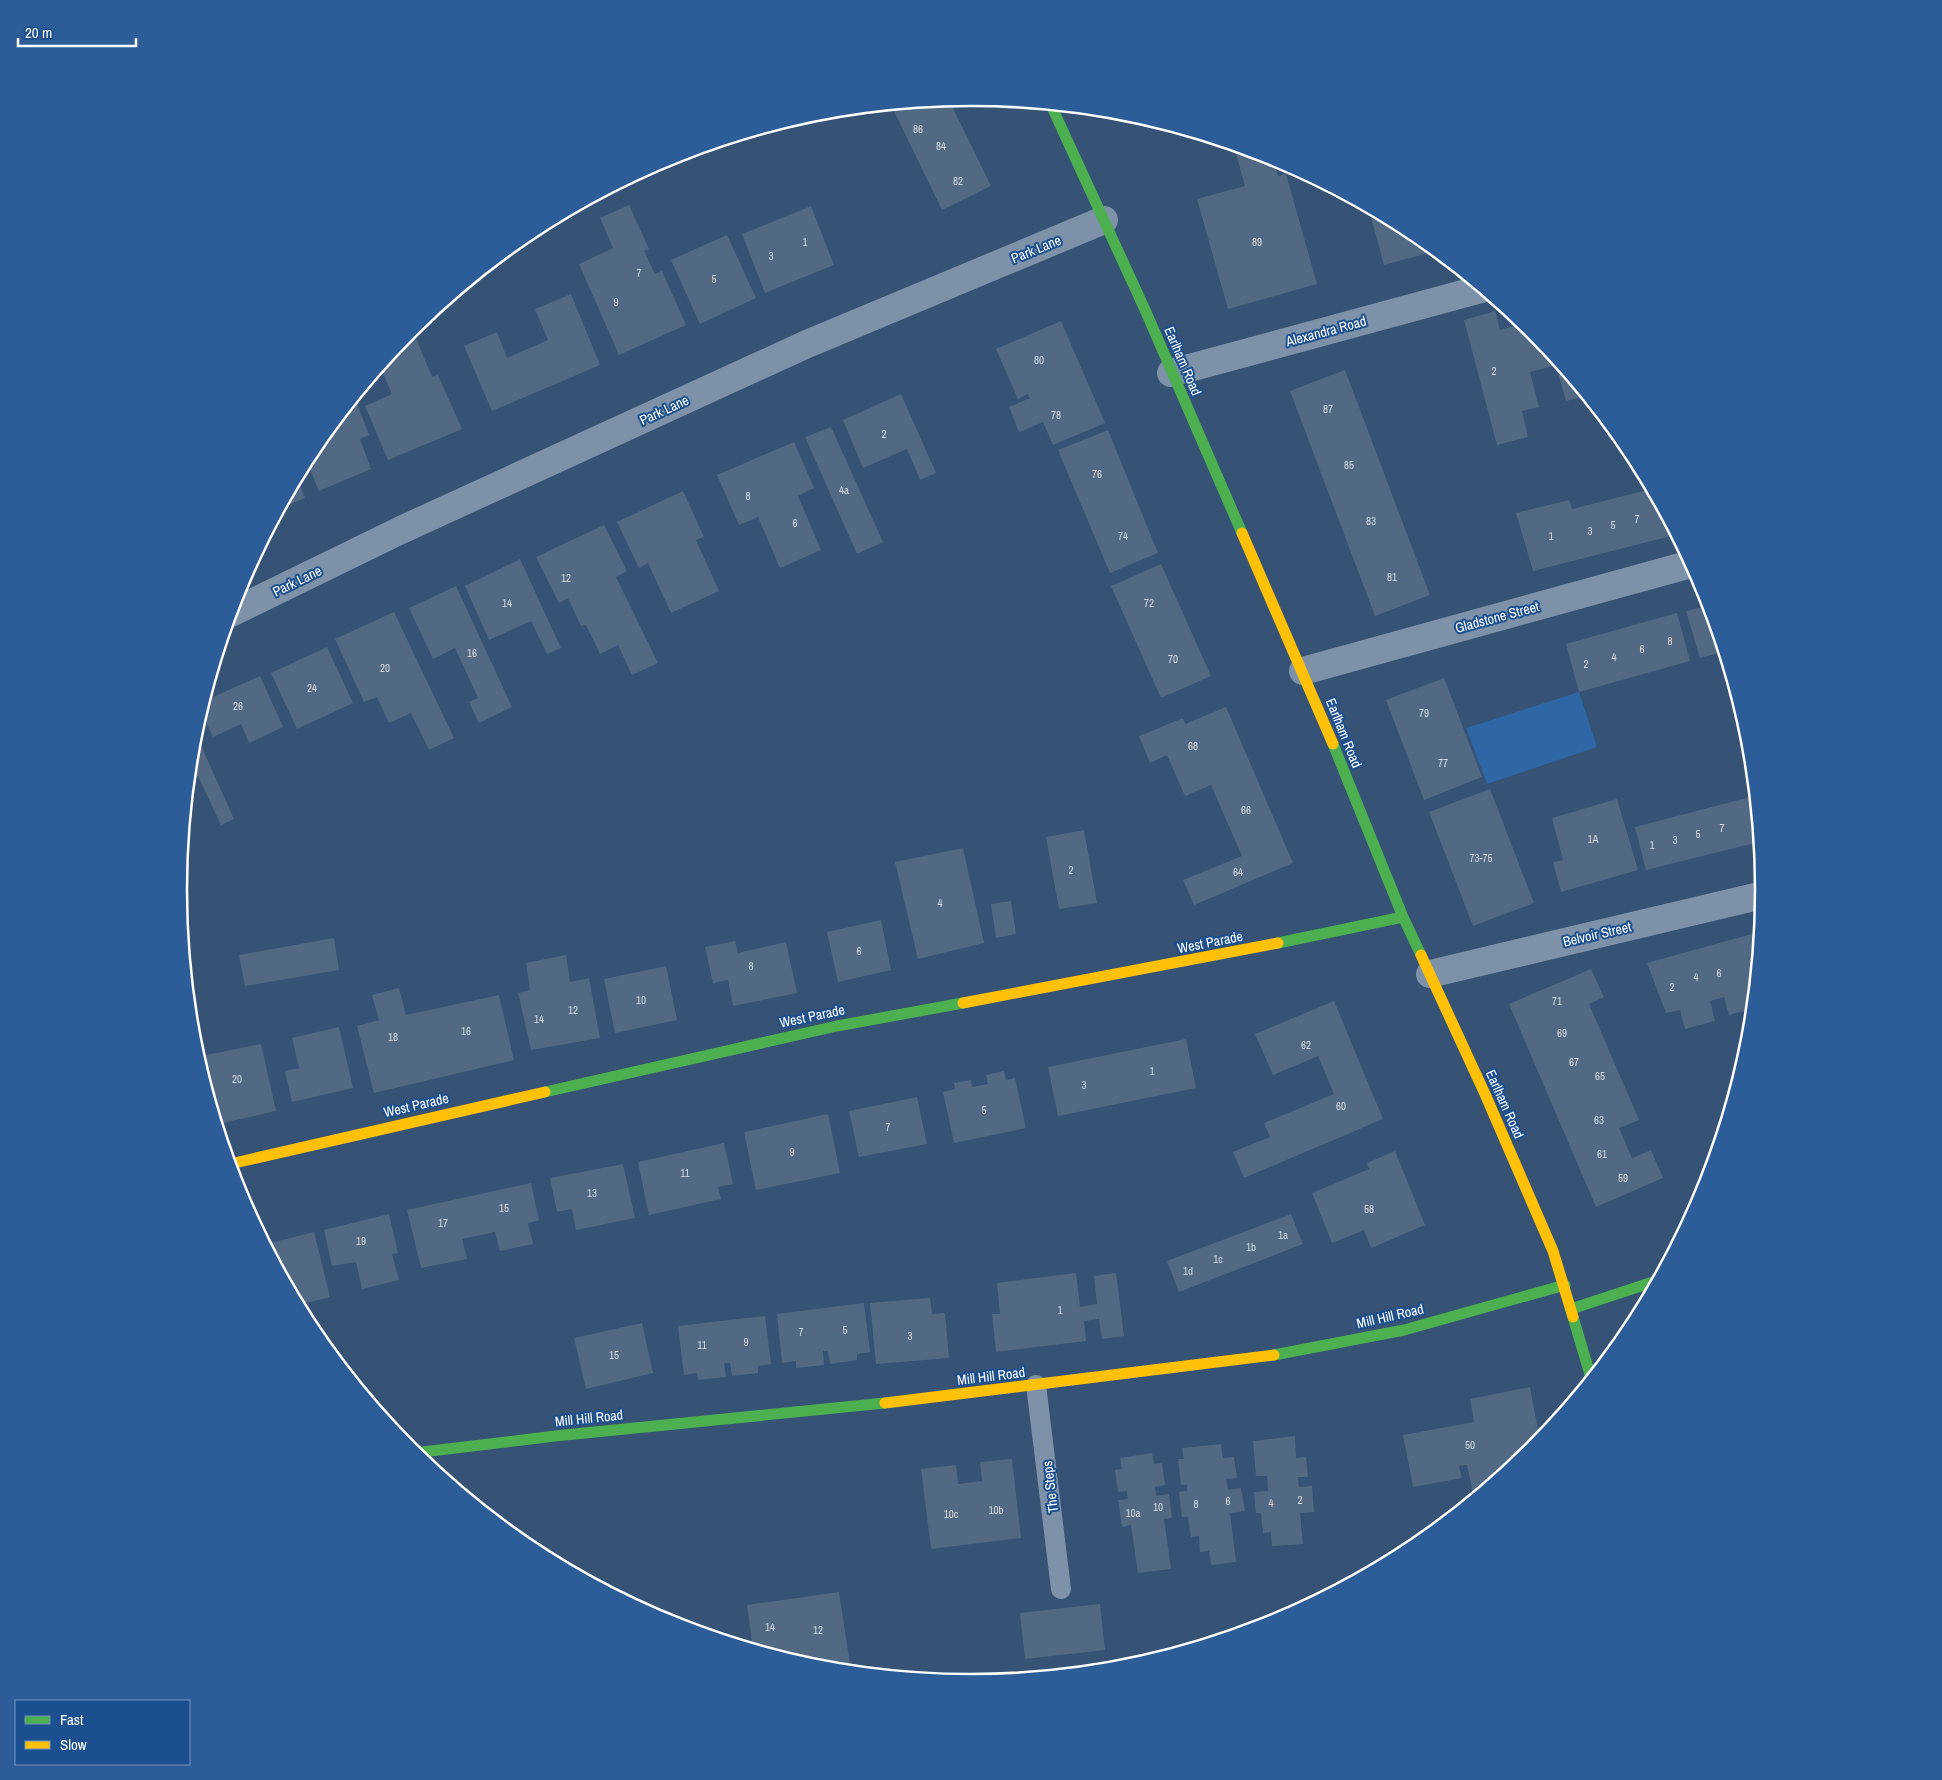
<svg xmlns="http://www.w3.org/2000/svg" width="1942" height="1780" viewBox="0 0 1942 1780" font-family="'Archivo Narrow',sans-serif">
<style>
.green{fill:#2f66a5}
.building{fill:#526984}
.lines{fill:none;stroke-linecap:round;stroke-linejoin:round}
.lane{stroke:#7d92a8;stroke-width:20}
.street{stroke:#7d92a8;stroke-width:28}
.fast{stroke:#4caf50;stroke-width:11}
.slow{stroke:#ffc107;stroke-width:11}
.labels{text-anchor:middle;stroke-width:4;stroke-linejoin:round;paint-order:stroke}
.number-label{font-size:11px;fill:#d4dae0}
.street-label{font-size:14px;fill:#fff;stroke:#1b4f8f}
.rim{fill:none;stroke:#fff;stroke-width:2.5}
</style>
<rect width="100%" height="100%" fill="#365274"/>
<path class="green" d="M 1579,692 L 1597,747 L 1487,784 L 1466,728 Z"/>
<path class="building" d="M 949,100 L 991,186 L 942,210 L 892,107 L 896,105 Z
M 1234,146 L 1272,157 L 1278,176 L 1286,174 L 1317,284 L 1228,309 L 1197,199 L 1245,186 Z
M 629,205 L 649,249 L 644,251 L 655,274 L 662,271 L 686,325 L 619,355 L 579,264 L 613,248 L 600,218 Z
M 811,206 L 834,265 L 765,293 L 742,234 Z
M 1375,211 L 1412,231 L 1435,251 L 1384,265 L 1370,213 Z
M 727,235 L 756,298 L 700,324 L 671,260 Z
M 571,294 L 600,365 L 492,411 L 464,346 L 497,332 L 507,358 L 548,340 L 535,309 Z
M 1495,311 L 1500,330 L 1524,323 L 1532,330 L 1586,396 L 1566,401 L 1556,365 L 1530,372 L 1539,407 L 1522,411 L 1528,437 L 1497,445 L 1464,320 Z
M 1061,321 L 1105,423 L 1053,445 L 1043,422 L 1019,432 L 1009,407 L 1030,398 L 1028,394 L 1018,399 L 996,349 Z
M 412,329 L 432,377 L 438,375 L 462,429 L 388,460 L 365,406 L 392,394 L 380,367 Z
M 1345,370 L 1430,595 L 1375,616 L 1290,391 Z
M 901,394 L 936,473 L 920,480 L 907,449 L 863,468 L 843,420 Z
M 355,398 L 369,435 L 360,439 L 371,469 L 319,491 L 306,460 L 312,449 Z
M 831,427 L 883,542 L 857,554 L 805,437 Z
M 1108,430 L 1158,553 L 1110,573 L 1058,450 Z
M 794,442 L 814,488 L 798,496 L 821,550 L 780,568 L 758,517 L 739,525 L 717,475 Z
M 297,478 L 305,498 L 281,508 L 287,496 Z
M 1651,489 L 1675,535 L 1533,571 L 1516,513 L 1569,500 L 1572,509 Z
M 683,491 L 704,537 L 696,540 L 719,591 L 671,613 L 648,563 L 639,568 L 617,522 Z
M 604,525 L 627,571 L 616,577 L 658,663 L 632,675 L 618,645 L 600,654 L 586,625 L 581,626 L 568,598 L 559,603 L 536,557 Z
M 520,559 L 561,648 L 547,654 L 531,621 L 489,640 L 465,586 Z
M 1161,564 L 1211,676 L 1161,698 L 1111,586 Z
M 456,586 L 512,707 L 479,723 L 469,702 L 478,698 L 455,648 L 433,659 L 409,608 Z
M 1709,605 L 1723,652 L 1700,658 L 1686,611 Z
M 394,612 L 454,738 L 429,750 L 411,713 L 389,723 L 377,697 L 364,702 L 335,639 Z
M 1677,613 L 1690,661 L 1579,692 L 1566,644 Z
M 327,647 L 353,703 L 297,729 L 271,673 Z
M 260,676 L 283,727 L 249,743 L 241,724 L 213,737 L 201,711 L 204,701 Z
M 1444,678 L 1482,777 L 1424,800 L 1386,700 Z
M 1226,707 L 1293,863 L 1194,905 L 1183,880 L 1242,856 L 1211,785 L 1185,796 L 1167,755 L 1150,763 L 1139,736 L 1183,718 L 1185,724 Z
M 195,732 L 234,819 L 221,825 L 198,776 L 189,780 Z
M 1490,789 L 1534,903 L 1473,926 L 1429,812 Z
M 1754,796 L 1759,842 L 1646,870 L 1635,827 Z
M 1617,799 L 1638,870 L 1561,892 L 1553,862 L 1563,860 L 1552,818 Z
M 1084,830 L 1097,903 L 1059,909 L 1046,837 Z
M 963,848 L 984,943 L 918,959 L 895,862 Z
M 1011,901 L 1016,934 L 996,938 L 991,904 Z
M 881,920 L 891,970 L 838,982 L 827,932 Z
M 1759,932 L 1752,1009 L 1729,1015 L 1724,997 L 1710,1001 L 1715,1021 L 1685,1029 L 1680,1010 L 1666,1013 L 1647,963 Z
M 334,938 L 339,970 L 245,986 L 239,955 Z
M 735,941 L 738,953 L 786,942 L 797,993 L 733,1006 L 728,980 L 713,983 L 705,947 Z
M 566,955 L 570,982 L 589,978 L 600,1038 L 531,1050 L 518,993 L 530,990 L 526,963 Z
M 666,966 L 677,1020 L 615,1033 L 604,979 Z
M 1591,969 L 1604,997 L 1589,1004 L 1639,1120 L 1619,1128 L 1632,1158 L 1651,1150 L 1663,1178 L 1596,1207 L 1509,1004 Z
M 399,988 L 406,1015 L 499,995 L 514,1060 L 374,1093 L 357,1026 L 379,1020 L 372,995 Z
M 1334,1001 L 1383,1119 L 1244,1178 L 1233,1152 L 1270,1137 L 1264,1123 L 1334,1094 L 1318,1056 L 1273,1075 L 1255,1034 Z
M 339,1027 L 353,1088 L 292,1102 L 285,1071 L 299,1068 L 292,1038 Z
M 1186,1039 L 1196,1088 L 1058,1116 L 1048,1067 Z
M 261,1044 L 276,1111 L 218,1124 L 201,1056 Z
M 1004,1071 L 1006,1080 L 1015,1078 L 1026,1128 L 954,1143 L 943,1092 L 955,1089 L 954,1083 L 971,1080 L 972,1087 L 988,1084 L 986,1075 Z
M 917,1097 L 927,1144 L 859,1157 L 849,1111 Z
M 828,1114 L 840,1173 L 756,1190 L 744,1132 Z
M 724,1143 L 733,1184 L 718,1187 L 721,1199 L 649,1215 L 638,1162 Z
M 1395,1151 L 1425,1225 L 1371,1248 L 1364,1230 L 1332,1243 L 1312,1193 L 1369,1169 L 1367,1163 Z
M 623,1164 L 635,1218 L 576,1230 L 572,1209 L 557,1212 L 550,1178 Z
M 531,1183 L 539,1220 L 528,1223 L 533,1244 L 500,1251 L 495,1232 L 462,1239 L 467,1259 L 421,1268 L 407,1210 Z
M 389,1214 L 398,1253 L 392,1254 L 399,1280 L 362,1289 L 356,1262 L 332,1266 L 324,1230 Z
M 1291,1214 L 1303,1244 L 1179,1292 L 1167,1261 Z
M 314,1232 L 330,1297 L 298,1305 L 266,1244 Z
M 1076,1273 L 1080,1307 L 1097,1304 L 1094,1276 L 1116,1273 L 1124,1336 L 1102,1339 L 1099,1319 L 1084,1321 L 1086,1341 L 996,1352 L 992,1314 L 1000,1314 L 997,1283 Z
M 930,1298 L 932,1314 L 945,1313 L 949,1358 L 876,1364 L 870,1303 Z
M 864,1303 L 870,1352 L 857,1354 L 857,1360 L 830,1364 L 828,1351 L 823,1351 L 824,1365 L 796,1368 L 796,1361 L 782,1363 L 777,1314 Z
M 765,1316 L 771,1364 L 758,1366 L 758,1373 L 732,1376 L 730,1363 L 724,1363 L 726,1377 L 698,1380 L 697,1373 L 684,1375 L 678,1326 Z
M 642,1323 L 653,1373 L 586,1389 L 574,1338 Z
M 1530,1387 L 1540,1440 L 1531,1451 L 1474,1498 L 1467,1465 L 1459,1466 L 1462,1478 L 1413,1487 L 1403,1435 L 1474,1422 L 1470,1399 Z
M 1295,1436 L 1296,1458 L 1306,1457 L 1308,1477 L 1298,1477 L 1299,1487 L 1312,1486 L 1314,1512 L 1300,1513 L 1303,1544 L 1272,1546 L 1271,1532 L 1263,1533 L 1261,1513 L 1256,1513 L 1254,1492 L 1268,1491 L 1267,1476 L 1256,1476 L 1253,1441 Z
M 1221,1444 L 1223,1458 L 1234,1457 L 1237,1478 L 1226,1479 L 1228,1490 L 1241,1488 L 1245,1511 L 1230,1513 L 1236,1562 L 1211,1565 L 1209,1551 L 1200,1552 L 1199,1536 L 1191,1537 L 1188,1517 L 1182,1517 L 1179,1492 L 1187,1491 L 1187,1485 L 1181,1485 L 1178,1459 L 1184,1459 L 1182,1448 Z
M 1152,1453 L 1154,1464 L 1162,1463 L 1165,1485 L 1155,1487 L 1156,1496 L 1169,1494 L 1172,1518 L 1164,1519 L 1171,1569 L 1138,1573 L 1131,1525 L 1122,1527 L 1118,1500 L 1128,1499 L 1127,1491 L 1118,1492 L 1115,1470 L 1122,1469 L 1120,1458 Z
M 1012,1459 L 1021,1538 L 931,1549 L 921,1469 L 956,1465 L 958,1484 L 982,1481 L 980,1462 Z
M 839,1592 L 851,1671 L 816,1667 L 753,1648 L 747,1605 Z
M 1100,1604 L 1105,1650 L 1025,1659 L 1020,1613 Z"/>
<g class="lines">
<path class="lane" d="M 1036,1385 L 1061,1589"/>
<path class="street" d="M 1171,373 L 1481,289
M 231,613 L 401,530 L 807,344 L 1104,220
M 1303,671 L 1691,564
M 1430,974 L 1763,895"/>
<path class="fast" d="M 1051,105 L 1146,312 L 1242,533
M 1333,744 L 1403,917 L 1421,955
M 1278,943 L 1403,917
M 545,1092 L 837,1026 L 963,1003
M 1571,1309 L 1656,1281
M 1573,1317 L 1591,1378
M 1274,1355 L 1404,1330 L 1565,1285
M 414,1453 L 555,1436 L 885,1403"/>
<path class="slow" d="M 1242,533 L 1333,744
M 1421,955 L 1485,1094 L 1553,1251 L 1573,1317
M 963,1003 L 1278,943
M 230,1164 L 545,1092
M 885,1403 L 1274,1355"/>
</g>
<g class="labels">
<g class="number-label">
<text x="918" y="133">86</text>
<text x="941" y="150">84</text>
<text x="958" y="185">82</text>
<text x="805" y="246">1</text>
<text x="1257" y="246">89</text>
<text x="771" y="260">3</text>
<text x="639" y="277">7</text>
<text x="714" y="283">5</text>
<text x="616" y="306">9</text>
<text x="1039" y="364">80</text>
<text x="1494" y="375">2</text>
<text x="1328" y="413">87</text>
<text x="1056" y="419">78</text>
<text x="884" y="438">2</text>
<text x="1349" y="469">85</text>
<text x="1097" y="478">76</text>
<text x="844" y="494">4a</text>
<text x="748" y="500">8</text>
<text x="1637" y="523">7</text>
<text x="1371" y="525">83</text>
<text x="795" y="527">6</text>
<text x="1613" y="529">5</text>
<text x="1590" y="535">3</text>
<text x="1123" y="540">74</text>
<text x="1551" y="540">1</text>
<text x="1392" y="581">81</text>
<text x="566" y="582">12</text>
<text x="507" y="607">14</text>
<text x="1149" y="607">72</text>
<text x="1670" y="645">8</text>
<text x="1642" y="653">6</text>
<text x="472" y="657">16</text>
<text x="1614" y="661">4</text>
<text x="1173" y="663">70</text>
<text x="1586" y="668">2</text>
<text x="385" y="672">20</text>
<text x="312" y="692">24</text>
<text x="238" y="710">26</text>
<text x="1424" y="717">79</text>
<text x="1193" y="750">68</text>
<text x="1443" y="767">77</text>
<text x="1246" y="814">66</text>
<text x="1722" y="832">7</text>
<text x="1698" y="838">5</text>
<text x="1593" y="843">1A</text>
<text x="1675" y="844">3</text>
<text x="1652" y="849">1</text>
<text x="1481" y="862">73-75</text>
<text x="1071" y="874">2</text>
<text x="1238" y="876">64</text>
<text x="940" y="907">4</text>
<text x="859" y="955">6</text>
<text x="751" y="970">8</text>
<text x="1719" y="977">6</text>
<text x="1696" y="981">4</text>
<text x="1672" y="991">2</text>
<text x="641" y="1004">10</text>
<text x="1557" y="1005">71</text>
<text x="573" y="1014">12</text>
<text x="539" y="1023">14</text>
<text x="466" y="1035">16</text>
<text x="1562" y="1037">69</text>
<text x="393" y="1041">18</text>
<text x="1306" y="1049">62</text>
<text x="1574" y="1066">67</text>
<text x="1152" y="1075">1</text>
<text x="1600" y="1080">65</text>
<text x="237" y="1083">20</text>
<text x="1084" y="1089">3</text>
<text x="1341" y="1110">60</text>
<text x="984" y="1114">5</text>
<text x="1599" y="1124">63</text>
<text x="888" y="1131">7</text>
<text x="792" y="1156">9</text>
<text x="1602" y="1158">61</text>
<text x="685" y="1177">11</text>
<text x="1623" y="1182">59</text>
<text x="592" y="1197">13</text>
<text x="504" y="1212">15</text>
<text x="1369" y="1213">58</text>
<text x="443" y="1227">17</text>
<text x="1283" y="1239">1a</text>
<text x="361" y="1245">19</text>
<text x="1251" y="1251">1b</text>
<text x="1218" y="1263">1c</text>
<text x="1188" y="1275">1d</text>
<text x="1060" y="1314">1</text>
<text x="845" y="1334">5</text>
<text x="801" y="1336">7</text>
<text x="910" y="1340">3</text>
<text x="746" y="1346">9</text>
<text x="702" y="1349">11</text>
<text x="614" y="1359">15</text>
<text x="1470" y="1449">50</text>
<text x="1300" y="1504">2</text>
<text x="1228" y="1505">6</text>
<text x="1271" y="1507">4</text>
<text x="1196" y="1508">8</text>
<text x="1158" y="1511">10</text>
<text x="996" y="1514">10b</text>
<text x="1133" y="1517">10a</text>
<text x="951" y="1518">10c</text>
<text x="770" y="1631">14</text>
<text x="818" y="1634">12</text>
</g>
<g class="street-label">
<text transform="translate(1036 249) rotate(-22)" y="5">Park Lane</text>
<text transform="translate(1326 331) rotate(-15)" y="5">Alexandra Road</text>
<text transform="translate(1183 361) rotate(67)" y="5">Earlham Road</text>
<text transform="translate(664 410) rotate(-25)" y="5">Park Lane</text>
<text transform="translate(297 581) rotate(-26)" y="5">Park Lane</text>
<text transform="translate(1497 617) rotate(-15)" y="5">Gladstone Street</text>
<text transform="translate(1344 733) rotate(68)" y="5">Earlham Road</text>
<text transform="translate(1597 934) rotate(-13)" y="5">Belvoir Street</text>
<text transform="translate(1210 942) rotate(-11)" y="5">West Parade</text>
<text transform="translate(812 1016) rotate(-12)" y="5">West Parade</text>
<text transform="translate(1505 1104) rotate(66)" y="5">Earlham Road</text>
<text transform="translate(416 1105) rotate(-13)" y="5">West Parade</text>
<text transform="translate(1390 1316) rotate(-13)" y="5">Mill Hill Road</text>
<text transform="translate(991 1376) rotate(-7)" y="5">Mill Hill Road</text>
<text transform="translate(589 1418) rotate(-6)" y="5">Mill Hill Road</text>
<text transform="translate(1050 1487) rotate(-97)" y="5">The Steps</text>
</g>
</g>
<path d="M0 0H1942V1780H0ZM187 890a784 784 0 1 1 1568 0a784 784 0 1 1-1568 0Z" fill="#2d5d98" fill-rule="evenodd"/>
<path class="rim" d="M187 890a784 784 0 1 1 1568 0a784 784 0 1 1-1568 0Z"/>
<rect x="15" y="1700" width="175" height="65" fill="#1b4f8f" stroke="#7695bc"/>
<rect x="25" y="1716" width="25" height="8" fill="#4caf50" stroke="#7695bc"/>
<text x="60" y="1725" font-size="15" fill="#ffffff">Fast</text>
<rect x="25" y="1741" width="25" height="8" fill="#ffc107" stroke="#7695bc"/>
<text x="60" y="1750" font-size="15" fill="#ffffff">Slow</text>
<path d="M18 38v8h118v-8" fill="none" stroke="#ffffff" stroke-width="2.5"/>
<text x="25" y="38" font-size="15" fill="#ffffff" stroke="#1b4f8f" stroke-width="4" paint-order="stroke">20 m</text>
</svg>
